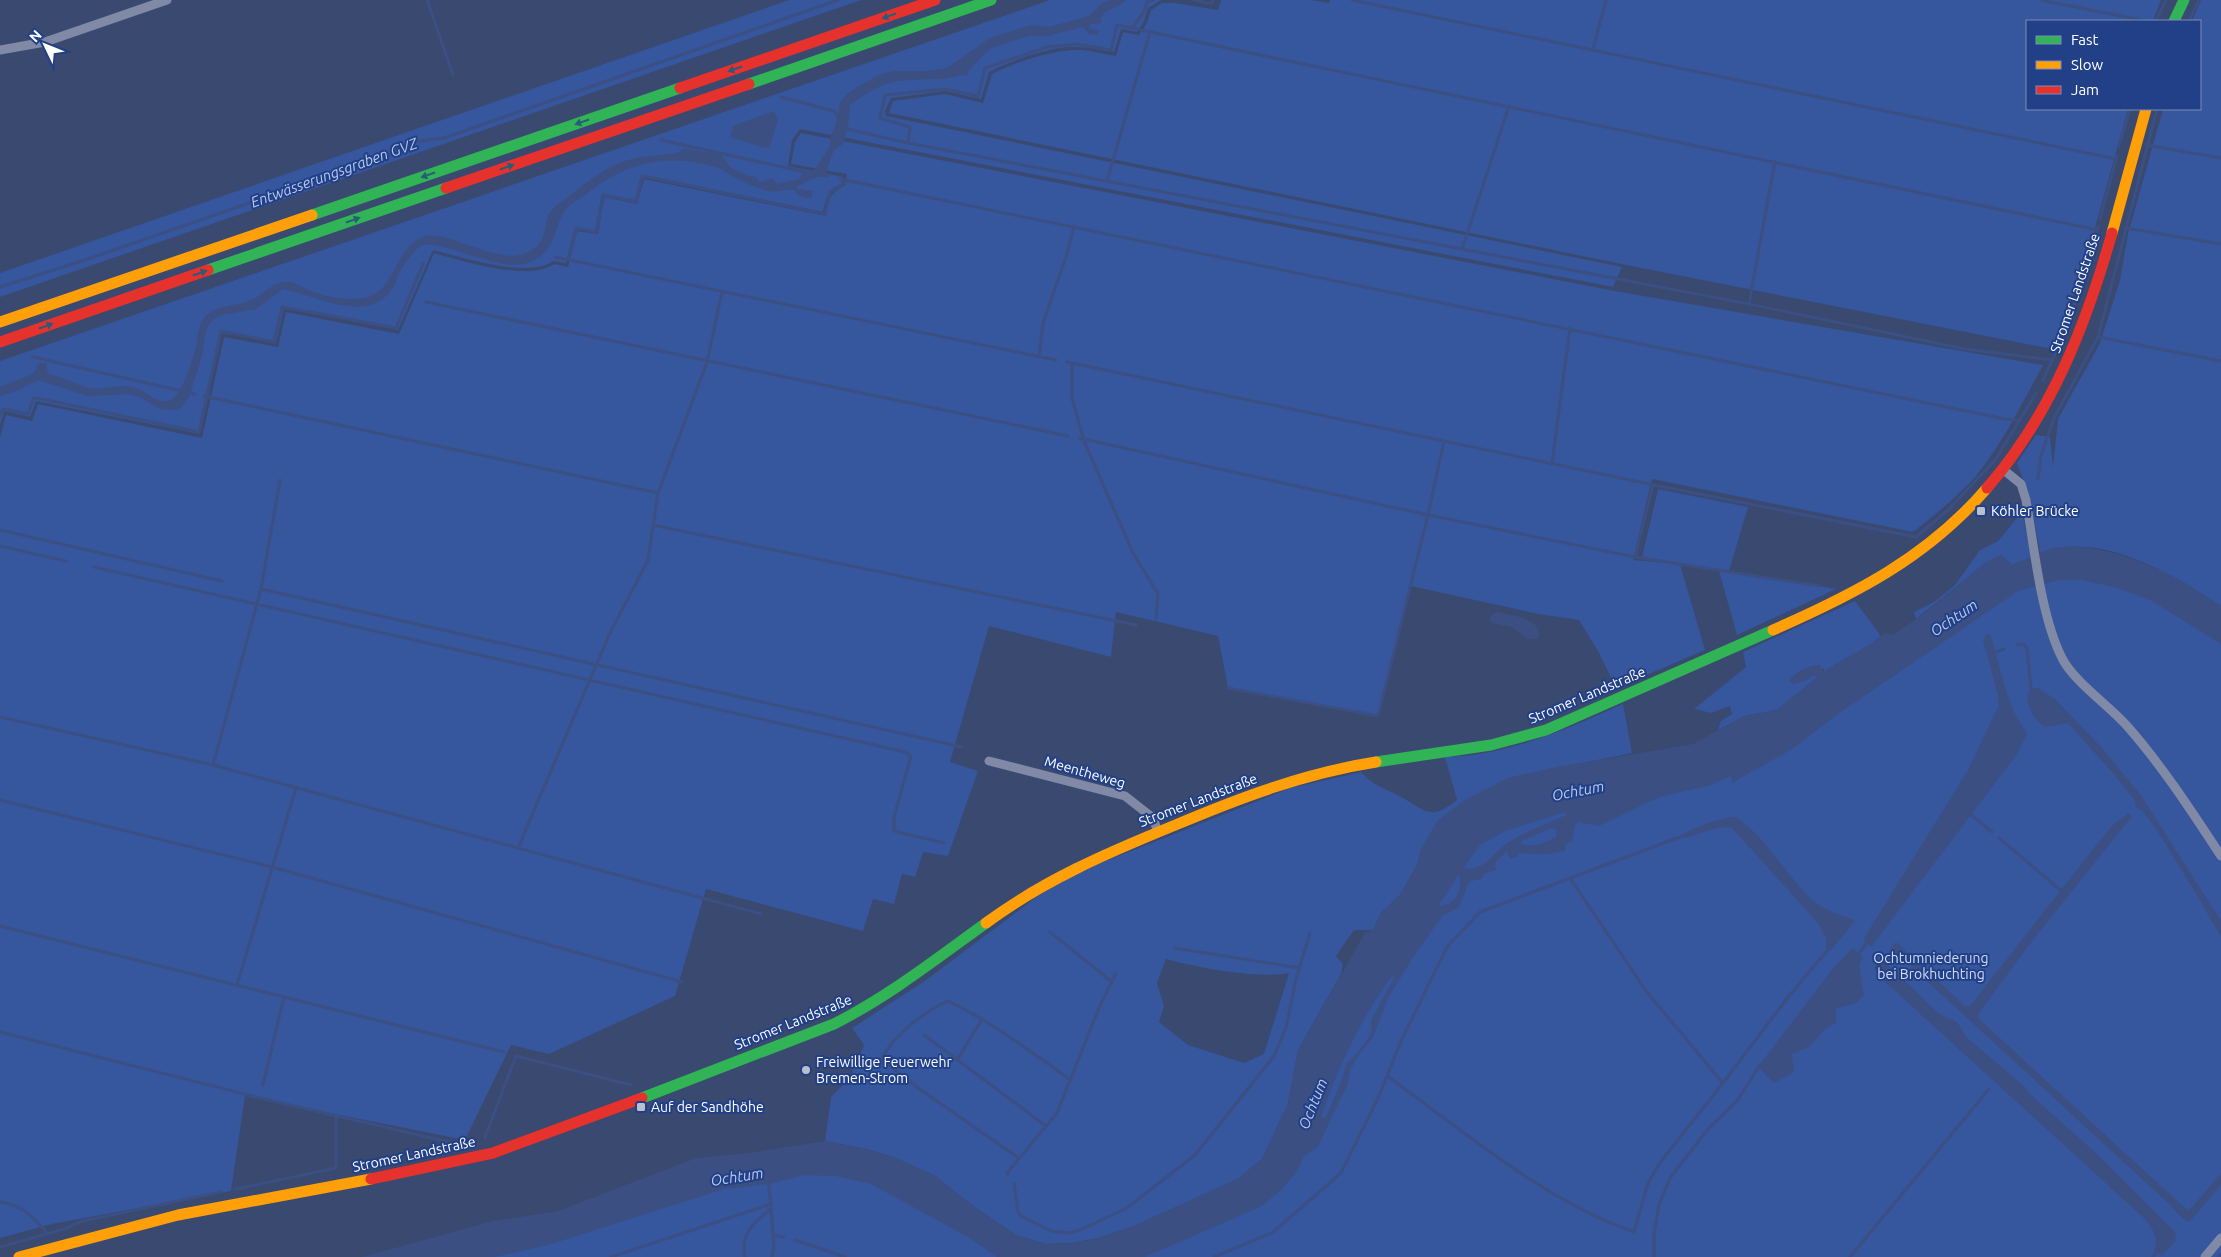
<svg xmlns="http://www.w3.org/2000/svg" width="2221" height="1257" viewBox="0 0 2221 1257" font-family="Ubuntu,sans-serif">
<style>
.green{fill:#36569d;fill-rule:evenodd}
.water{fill:#3b4f83;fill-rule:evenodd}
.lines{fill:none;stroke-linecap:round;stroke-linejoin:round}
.stream{stroke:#3b4f83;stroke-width:3}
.street{stroke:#808aa6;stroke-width:9}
.fast{stroke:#30b455;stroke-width:11}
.slow{stroke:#ff9f0a;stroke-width:11}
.jam{stroke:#e5322d;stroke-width:11}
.oneway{fill:#265d7a}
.poi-dot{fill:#babfcd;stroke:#224087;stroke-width:2}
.labels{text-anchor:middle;stroke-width:4;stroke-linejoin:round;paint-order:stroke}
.street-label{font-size:14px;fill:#fff;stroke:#224087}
.poi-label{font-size:14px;fill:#fff;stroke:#224087;text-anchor:start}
.park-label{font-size:14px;fill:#d1ddf7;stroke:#224087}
.water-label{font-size:15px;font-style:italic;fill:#b8caf1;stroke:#224087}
</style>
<rect width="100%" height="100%" fill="#394970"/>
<path class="green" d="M 789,0 L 861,0 L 0,297 L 0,273 Z
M 1050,0 L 1161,0 L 1148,8 L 1144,21 L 1137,32 L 1121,29 L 1114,52 C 1101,50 1087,47 1075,47 C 1051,46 1010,61 989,72 L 981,99 L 945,91 L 891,98 L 885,111 L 886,116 L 1622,267 L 1613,287 L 800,129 L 792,140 L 788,166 L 843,177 L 842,183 C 827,191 827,196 823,212 L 642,175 L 635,200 L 602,194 L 595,231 L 575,227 L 566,263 L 553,261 C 528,279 461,257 433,250 L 398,330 L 284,308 L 276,343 L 222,333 L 200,434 L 36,401 L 30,417 L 4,411 L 0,425 L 0,361 Z
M 1221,0 L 1311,0 L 1329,3 L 1330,0 L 2161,0 L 2153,21 L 2027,21 L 2027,109 L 2128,109 L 2085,264 L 2052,349 L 1626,265 L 889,113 L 893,101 L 945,94 L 983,103 L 992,74 C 1012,63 1050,51 1073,50 C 1087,49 1102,54 1116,56 L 1123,32 L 1139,35 L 1147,23 L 1151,10 L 1162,3 L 1175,3 L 1218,10 Z
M 2201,0 L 2221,0 L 2221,606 C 2174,575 2097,528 2040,554 L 2031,501 L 2017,463 L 2036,435 L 2050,437 L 2053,467 L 2058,419 L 2100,343 L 2120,280 L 2128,234 L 2163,109 L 2200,109 L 2200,21 L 2192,21 Z
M 801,133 L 1615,291 L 2043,365 C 2023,402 2003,443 1976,476 C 1957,497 1935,515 1913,532 L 1652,479 L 1633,560 L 1680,564 L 1705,650 L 1616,688 L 1599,653 L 1579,620 L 1538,614 L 1411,586 L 1378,716 L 1228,688 L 1218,636 L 1116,612 L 1111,657 L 989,626 L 950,762 L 978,771 L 948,856 L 923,852 L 915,877 L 902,874 L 894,904 L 873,899 L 863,931 L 706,889 L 675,996 L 549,1054 L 511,1045 L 465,1140 L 245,1096 L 231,1191 L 52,1224 L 0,1238 L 0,437 L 6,415 L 32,421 L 38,404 L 202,438 L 224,337 L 278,347 L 286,312 L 399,334 L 434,253 C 462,261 529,282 554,264 L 568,267 L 577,231 L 598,234 L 604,197 L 637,204 L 644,179 L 826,216 C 829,198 829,194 845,185 L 847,174 L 791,164 L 795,142 Z
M 1658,489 L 1748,507 L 1729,571 L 1836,589 L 1737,635 L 1719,571 L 1642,557 Z
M 2022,512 L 2031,557 L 2012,565 L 2001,555 L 1987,562 L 1916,619 L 1914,612 L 1934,602 L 1955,585 L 1980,550 L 1998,541 Z
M 2055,554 L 2221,615 L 2221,1257 L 414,1257 L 837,1153 L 1014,1243 L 1110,1247 L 1260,1173 L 1458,833 L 1751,735 Z
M 1855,601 L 1881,636 C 1864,651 1842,659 1824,672 L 1824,668 L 1805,681 L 1814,675 L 1819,676 L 1777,710 L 1745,716 L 1718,730 L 1721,721 L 1732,714 L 1730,706 L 1711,713 L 1694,709 L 1746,667 L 1743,652 Z
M 1623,704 L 1632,753 L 1508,778 L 1421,849 L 1418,863 L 1400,895 L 1381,913 L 1373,930 L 1354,930 L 1336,956 L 1343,964 L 1341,974 L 1298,1050 L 1288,1104 L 1262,1159 L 1238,1179 L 1134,1226 L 1098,1238 L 1072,1243 L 1046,1244 L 1016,1235 L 973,1206 L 934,1175 L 893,1157 L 866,1149 L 825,1141 L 831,1097 L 849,1079 L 864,1045 L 852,1028 L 922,983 L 1034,899 L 1068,876 L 1290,788 L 1361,772 C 1376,788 1384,787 1401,797 C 1426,810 1429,822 1457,800 L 1445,757 C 1507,756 1567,729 1623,704 ZM 1166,959 C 1199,968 1257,979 1289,973 L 1264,1054 L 1244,1063 L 1188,1045 L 1159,1022 L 1164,1006 L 1157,983 Z"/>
<path class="water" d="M 1111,0 L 1126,0 C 1119,8 1107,8 1101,17 L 1101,23 L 1091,24 L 1089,28 L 1099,31 L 1097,35 L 1089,34 L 1083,27 L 1047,36 L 1029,36 L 994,47 L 985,53 L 970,69 L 967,75 C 956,75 948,79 937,79 C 893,81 887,78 850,105 L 848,125 L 843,144 L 835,149 L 831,157 L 825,177 L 817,177 L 797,186 L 797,189 L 813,191 L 811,198 C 803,198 799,197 794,190 C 785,188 777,193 768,191 C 756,188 743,182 732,176 C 727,173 722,169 716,167 C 666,152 624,163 585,195 C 580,199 573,202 569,206 C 551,224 560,254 524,264 C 498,271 438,238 421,246 C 412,251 403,267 397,276 C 397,282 393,288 389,293 C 363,323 314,295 283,289 L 256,309 L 223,315 L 212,320 L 206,330 L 202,356 L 189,397 L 182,407 L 176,410 L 160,409 L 140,397 L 127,394 L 88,396 L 38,380 L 16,391 L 0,396 L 0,387 L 33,374 L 39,363 L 46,363 L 48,374 C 62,376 75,385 89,388 C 104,391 120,383 136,388 C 146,391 156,403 168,401 C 181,400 192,360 196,348 C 198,338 197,327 204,318 C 215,304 237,307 251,300 C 265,294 272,281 289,282 C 295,282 301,287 307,289 C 325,297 344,301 364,298 C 397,291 392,250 423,237 C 446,228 497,266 526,253 C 553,241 539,224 553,209 C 558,203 566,199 572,194 C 591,179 608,165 632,159 C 646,155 661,156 675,153 L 680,152 L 683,148 L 721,155 L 730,167 L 748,176 L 756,177 C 760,186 766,180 772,178 L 777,184 L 800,179 L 803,170 L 807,172 L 815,169 L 830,146 L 830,138 L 836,124 L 840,102 L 846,95 L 857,87 L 879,75 L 894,71 L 928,71 L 947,68 L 990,38 L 1031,25 L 1049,27 L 1089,16 L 1102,3 Z
M 771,112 L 775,113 L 778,120 L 769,148 L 761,147 L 730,137 L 733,126 Z
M 2076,546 C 2134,553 2173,574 2221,606 L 2221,644 L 2152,601 L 2115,587 L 2081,580 L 2059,580 L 2018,591 L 1835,716 L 1792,749 L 1732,783 L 1731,776 L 1711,785 L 1659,797 L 1599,826 L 1579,822 L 1575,825 L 1572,841 L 1565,844 L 1566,850 C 1550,856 1535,854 1518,853 L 1517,857 L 1510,859 L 1507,851 L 1496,862 L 1495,867 L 1497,870 L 1484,874 L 1481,879 L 1471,881 L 1468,884 L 1459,907 L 1442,916 L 1412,959 L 1388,998 L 1373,1037 L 1360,1053 L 1350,1070 L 1347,1087 L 1338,1103 L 1318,1147 L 1304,1156 L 1296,1173 L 1280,1191 L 1260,1207 L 1154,1253 L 1144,1257 L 997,1257 L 968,1237 L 871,1184 L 836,1176 L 804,1175 L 769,1184 L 724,1189 L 548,1245 L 494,1257 L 362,1257 L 493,1221 L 558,1211 L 696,1158 L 748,1153 L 825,1141 L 866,1149 L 893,1157 L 934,1175 L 973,1206 L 1016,1235 L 1046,1244 L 1072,1243 L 1098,1238 L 1134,1226 L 1238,1179 L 1262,1159 L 1288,1104 L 1298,1050 L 1365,933 L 1373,930 L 1381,913 L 1400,895 L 1418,863 L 1421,849 L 1438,820 L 1465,800 L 1508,778 L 1557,767 L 1693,744 L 1745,716 L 1777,710 L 1819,676 L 1814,675 L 1805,681 L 1793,684 L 1789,681 L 1790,678 C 1799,671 1809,664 1820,665 L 1824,672 C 1844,657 1867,649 1885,633 L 1893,635 L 1926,612 L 1986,562 L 2001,555 L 2012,565 L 2052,548 ZM 1565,812 L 1566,815 C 1547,824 1526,831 1508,843 C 1491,854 1489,868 1466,869 L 1464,867 L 1480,845 L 1505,831 ZM 1551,828 L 1556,829 L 1556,837 C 1544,843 1534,849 1520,843 L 1522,841 ZM 1459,874 C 1463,892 1456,905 1438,906 ZM 1393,975 L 1394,978 L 1371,1020 L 1371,1033 L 1366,1042 L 1346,1065 L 1342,1080 L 1326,1117 L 1321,1118 C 1334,1075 1365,1010 1393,975 Z
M 1496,612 C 1510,615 1545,618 1538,639 L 1527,639 L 1512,627 L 1491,623 L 1490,617 Z
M 1990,633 L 2006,691 L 2014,712 L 2027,734 L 2017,754 L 1871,947 L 1863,940 L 1968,770 L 1999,705 L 1998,695 L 1983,640 L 1987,634 Z
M 2031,688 L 2038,688 L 2055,699 L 2101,747 L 2140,794 L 2221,921 L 2221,937 L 2194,890 L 2155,827 L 2141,809 L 2139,810 L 2135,804 L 2136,802 L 2112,772 L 2068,723 L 2045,727 C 2034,721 2021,699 2031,688 Z
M 2129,813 L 2132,816 L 2032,941 L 1978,1014 L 1980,1020 L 2187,1210 L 2193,1206 L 2221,1173 L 2221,1185 L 2189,1222 L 2183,1219 L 2167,1202 L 1891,948 L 1896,942 L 1965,1006 L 1970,1006 L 2094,848 L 2113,825 Z
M 1735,817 C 1761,831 1788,877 1811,899 C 1823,911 1840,914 1855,921 L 1830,951 L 1826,947 L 1826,938 L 1818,923 L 1732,828 C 1713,824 1694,840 1674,839 C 1693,828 1714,819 1735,817 Z
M 1853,948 L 1863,958 L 1859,964 L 1864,995 L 1855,1004 L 1836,1008 L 1836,1023 L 1825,1029 L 1809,1047 L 1792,1054 L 1794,1072 L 1774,1083 L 1758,1067 L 1834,967 Z
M 1882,959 L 1939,1014 L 1957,1022 L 1966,1037 L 2024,1086 L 2029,1093 L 2100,1157 L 2176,1233 L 2175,1242 L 2162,1255 L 2154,1251 C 2159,1238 2154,1231 2146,1220 L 1880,977 L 1874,969 L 1878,960 Z"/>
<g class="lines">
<path class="stream" d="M 427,0 L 453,75
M 1193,0 L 1212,4 L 1213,0
M 1352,0 L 2116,159
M 2041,0 L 2146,21
M 2156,21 L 2166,0
M 2189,21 L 2199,0
M 1132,28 L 1144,12 L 1147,2 L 1153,0
M 1593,49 L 1606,0
M 781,97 L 834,111 L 839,118
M 846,127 L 847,129 L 908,143 L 1749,304 L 1965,349 L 2052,360
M 661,140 L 805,172
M 908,143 L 910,127 L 880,118 L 885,95 L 945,89 L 978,96 L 985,68 L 1047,47 L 1077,44 L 1111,50 L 1117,25 L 2098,230
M 2146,145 L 2221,158
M 2119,146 L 2130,109
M 821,174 L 828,176
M 840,179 L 2005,419 L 2019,420
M 1107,181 L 1150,32
M 2100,219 L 2117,156
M 2125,228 L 2221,244
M 1462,249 L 1509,106
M 555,257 L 1056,360
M 568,260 L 576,228 L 596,232 L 604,195 L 636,202 L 642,176 L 825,214 L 830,192 L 847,181
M 0,287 L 88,259 L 361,164 L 403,151 L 414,142 L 444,138 L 838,0
M 426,302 L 1068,436
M 1749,304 L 1775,161
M 2098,337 L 2221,361
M 33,357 L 195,394
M 1039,357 L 1043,323 L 1066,257 L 1074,226
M 1067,362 L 1654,485 L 1916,537 L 1947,511 L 1996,459 L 2036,393
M 1072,363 L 1072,398 L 1084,441 L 1133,553 L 1158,594 L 1156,619
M 2043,380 L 2066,331 L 2098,226
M 204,396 L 658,493
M 0,416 L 1,411 L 5,409 L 28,414 L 33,399 L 37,398 L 199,432 L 221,331 L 274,342 L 282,307 L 396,328 L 423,264
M 1079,438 L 1428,515 L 1635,557 L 1820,586
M 1552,463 L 1570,328
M 2038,479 L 2041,455 L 2054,418 L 2098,337 L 2157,109
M 653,525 L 1136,625
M 0,530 L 222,581
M 0,546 L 66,561
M 1635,557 L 1653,485
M 94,567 L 905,752 L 911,756 L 894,817 L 894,831 L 944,843
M 261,589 L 962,747
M 2017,645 L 2023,644 L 2027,648 L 2031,688 L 2033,690
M 1993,653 L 2004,649
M 1228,688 L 1378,716 L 1428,515 L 1444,441
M 0,717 L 213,765 L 761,914
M 213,765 L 261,589 L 280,480
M 0,800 L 272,867 L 682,982
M 1969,813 L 1992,832
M 1999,838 L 2064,893
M 518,848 L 609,635 L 648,560 L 658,493 L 707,362 L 722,292
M 0,926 L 504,1052
M 1050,932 L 1112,982
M 1174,948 L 1300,968
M 1857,956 L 1868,941
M 237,985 L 296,788
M 0,1032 L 260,1098 L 453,1143
M 924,1035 L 1046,1126
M 957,1060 L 982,1019
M 1387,1076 C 1465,1132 1543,1200 1634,1232 L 1648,1183 L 1659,1164 L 1723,1083 L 1646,991 L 1570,878
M 1723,1083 L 1789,996 L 1831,946
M 263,1085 L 284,997
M 485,1137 L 516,1056 L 631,1085
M 1019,1158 L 918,1088 L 882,1059 C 892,1036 925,1011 948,1001 C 992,1022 1031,1052 1071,1080
M 1008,1175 L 1007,1173 L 1057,1113 L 1099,1008 L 1116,973
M 1014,1183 L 1018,1212 L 1021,1216 L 1051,1231 L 1069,1233 L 1080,1230 L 1127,1208 L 1195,1155 L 1274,1056 L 1286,1028 L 1296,979 L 1310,933
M 236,1189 L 336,1168 L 336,1116
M 0,1202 C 24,1205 31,1216 47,1233
M 771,1208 L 774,1246 L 772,1257
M 773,1235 L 784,1237
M 795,1240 L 845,1257
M 0,1247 L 64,1229 L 83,1221 L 221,1192
M 611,1257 L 771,1204 L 768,1180
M 745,1257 C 740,1234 754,1222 771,1209
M 1214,1257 L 1272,1233 L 1341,1173 L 1379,1096 L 1402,1039 L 1447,947 L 1480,912 L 1677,838
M 1654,1257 L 1654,1233 L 1659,1205 L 1670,1178 L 1708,1129 L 1737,1101 L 1760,1065
M 1850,1257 L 1989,1089
M 2153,1257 L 2158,1250
M 2218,1257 L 2221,1254"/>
<path class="street" d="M 0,50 L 45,42 L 167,0
M 2005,471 L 2021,484 L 2026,500 C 2034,546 2041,617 2062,658 C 2073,681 2111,707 2128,727 C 2163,767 2192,812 2221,856
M 989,761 L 1125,796 L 1153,818 L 1158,832
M 2205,1257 L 2221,1238"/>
<path class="fast" d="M 2174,21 L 2184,0
M 749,84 L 991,0
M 312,215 L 680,88
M 208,270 L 446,188
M 1376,762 L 1491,745 L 1546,730 L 1773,630
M 642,1098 L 834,1024 C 889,996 936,959 986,923"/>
<path class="slow" d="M 2112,233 L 2146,109
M 0,322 L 312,215
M 1773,630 C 1855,594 1928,557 1987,488
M 986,923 C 1044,880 1107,853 1173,826 C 1239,798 1305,773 1376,762
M 19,1257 L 178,1215 L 371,1179"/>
<path class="jam" d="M 680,88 L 935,0
M 446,188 L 749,84
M 0,342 L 208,270
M 1987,488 C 2051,415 2086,325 2112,233
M 371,1179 L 493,1153 L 642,1098"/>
</g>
<defs><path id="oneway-solid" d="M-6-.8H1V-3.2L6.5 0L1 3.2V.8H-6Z" transform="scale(1.25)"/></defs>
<g class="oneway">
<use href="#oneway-solid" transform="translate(889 16) rotate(161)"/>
<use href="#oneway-solid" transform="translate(735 69) rotate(161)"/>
<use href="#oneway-solid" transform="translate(582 122) rotate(161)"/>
<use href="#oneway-solid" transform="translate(507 167) rotate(-19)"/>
<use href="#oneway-solid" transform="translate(428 175) rotate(161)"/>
<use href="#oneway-solid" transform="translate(353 220) rotate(-19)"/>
<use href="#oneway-solid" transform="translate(200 273) rotate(-19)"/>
<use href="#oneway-solid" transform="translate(46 326) rotate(-19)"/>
</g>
<g class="poi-dot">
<rect x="1976" y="506" width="10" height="10" rx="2.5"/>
<circle cx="806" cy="1070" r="5"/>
<rect x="636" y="1102" width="10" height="10" rx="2.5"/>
</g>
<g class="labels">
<g class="street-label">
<text transform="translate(2075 293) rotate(-71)" y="5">Stromer Landstraße</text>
<text transform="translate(1587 695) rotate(-23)" y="5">Stromer Landstraße</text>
<text transform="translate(1085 772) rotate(16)" y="5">Meentheweg</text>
<text transform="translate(1198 800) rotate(-21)" y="5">Stromer Landstraße</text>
<text transform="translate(793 1022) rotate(-22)" y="5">Stromer Landstraße</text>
<text transform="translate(414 1154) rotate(-12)" y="5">Stromer Landstraße</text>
</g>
<g class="poi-label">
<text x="1991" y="516">Köhler Brücke</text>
<text x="816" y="1067">Freiwillige Feuerwehr<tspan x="816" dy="16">Bremen-Strom</tspan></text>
<text x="651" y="1112">Auf der Sandhöhe</text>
</g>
<g class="park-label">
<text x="1931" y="963">Ochtumniederung<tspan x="1931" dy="16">bei Brokhuchting</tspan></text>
</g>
<g class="water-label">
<text transform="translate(334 173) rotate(-20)" y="5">Entwässerungsgraben GVZ</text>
<text transform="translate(1954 618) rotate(-34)" y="5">Ochtum</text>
<text transform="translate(1578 791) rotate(-11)" y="5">Ochtum</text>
<text transform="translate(1313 1104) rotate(-68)" y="5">Ochtum</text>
<text transform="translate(737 1177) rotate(-9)" y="5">Ochtum</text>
</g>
</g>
<rect x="2026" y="20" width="175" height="90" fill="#224087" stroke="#7a8cb7"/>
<rect x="2036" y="36" width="25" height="8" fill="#30b455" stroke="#7a8cb7"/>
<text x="2071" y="45" font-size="15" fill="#ffffff">Fast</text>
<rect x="2036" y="61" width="25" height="8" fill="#ff9f0a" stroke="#7a8cb7"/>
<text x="2071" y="70" font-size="15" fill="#ffffff">Slow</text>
<rect x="2036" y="86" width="25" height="8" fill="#e5322d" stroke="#7a8cb7"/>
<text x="2071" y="95" font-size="15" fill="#ffffff">Jam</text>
<g transform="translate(45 45) rotate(313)" stroke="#224087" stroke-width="4" paint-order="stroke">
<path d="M0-4L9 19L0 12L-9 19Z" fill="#ffffff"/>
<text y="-8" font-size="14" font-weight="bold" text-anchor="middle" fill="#ffffff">N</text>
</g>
</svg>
